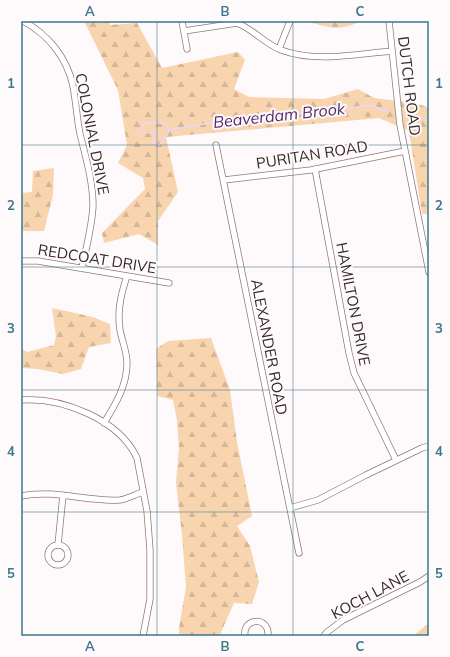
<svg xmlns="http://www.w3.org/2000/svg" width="450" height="657" viewBox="0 0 450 657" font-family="Mulish,sans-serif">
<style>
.forest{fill:url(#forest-firs)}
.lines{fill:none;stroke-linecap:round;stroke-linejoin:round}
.stream{stroke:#ebd6fa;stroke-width:1.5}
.street-casing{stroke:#90787b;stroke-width:7}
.street{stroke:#fff;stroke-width:5.5}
.grid{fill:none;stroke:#39788d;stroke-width:1;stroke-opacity:0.55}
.labels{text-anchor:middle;stroke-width:4;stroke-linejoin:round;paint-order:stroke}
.street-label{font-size:15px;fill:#33292a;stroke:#fef9fa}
.water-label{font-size:16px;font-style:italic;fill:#52286c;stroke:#fef9fa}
.neatline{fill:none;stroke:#39788d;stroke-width:1.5}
.grid-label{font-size:13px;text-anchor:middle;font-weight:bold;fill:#39788d}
</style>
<defs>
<pattern id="forest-firs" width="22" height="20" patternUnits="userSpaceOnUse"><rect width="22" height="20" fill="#f8d4af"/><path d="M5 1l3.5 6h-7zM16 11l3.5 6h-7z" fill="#d5b697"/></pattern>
</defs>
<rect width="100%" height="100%" fill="#fef9fa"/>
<path class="forest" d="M 84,21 L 109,21 L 110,25 L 137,23 L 162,68 L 238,52 L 245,60 L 234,89 L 249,97 L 324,99 L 358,89 L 374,98 L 416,103 L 429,108 L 429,214 L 422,214 L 409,131 L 379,118 L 166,137 L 178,192 L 158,221 L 158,245 L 139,234 L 104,243 L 102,233 L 145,189 L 143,178 L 118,163 L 127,145 L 118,90 Z
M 307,21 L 358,21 L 358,22 C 340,32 325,27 307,21 Z
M 54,168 L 53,195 L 44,231 L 21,231 L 21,193 L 32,192 L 33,171 Z
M 52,308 L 93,317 L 110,324 L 111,343 L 89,347 L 81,369 L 63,374 L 38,369 L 21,368 L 21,348 L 27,352 L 54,345 L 56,336 Z
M 211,338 L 230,390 L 237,442 L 252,516 L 237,526 L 250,546 L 259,582 L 252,604 L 234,603 L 221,632 L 220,636 L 179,636 L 179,628 L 186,587 L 182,535 L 176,482 L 179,448 L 177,420 L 173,400 L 157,396 L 156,349 L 168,341 Z
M 429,623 L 429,636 L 413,636 Z"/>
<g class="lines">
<path class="stream" d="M 407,114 L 429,119
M 145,123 L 166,123 L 169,130 L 166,137 L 159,145 L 152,143 L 156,138 L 156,132 L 142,133 L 140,129 Z
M 169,130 L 232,119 L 251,119 L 302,113 L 341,110 L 362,106 L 374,106 L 384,111 L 389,111"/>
<defs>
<path id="street" d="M 23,21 C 49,35 67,58 73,86 C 76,102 77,119 80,134 C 86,158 93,182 93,206 C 92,227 86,248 82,268
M 182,21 L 187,49
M 389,21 L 400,125 L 429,272
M 184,31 L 237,23 C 253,29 265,44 281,50 C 316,63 356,54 392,51
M 279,49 L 290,21
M 216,145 L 299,553
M 315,169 L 349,353 L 354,373 L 396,460
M 224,180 L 311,170 L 405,151
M 21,261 L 38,261 L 169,283
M 21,400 C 61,397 119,419 137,458 L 147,511 L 150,550 L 150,599 L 143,636
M 104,423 C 115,405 127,386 127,363 C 127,352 122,341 120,330 C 117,311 121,294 127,276
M 21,496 C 54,489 86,502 120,500 C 127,499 136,494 143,492
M 290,508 L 318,500 L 366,475 L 422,448 L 429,446
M48 555a10 10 0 1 1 20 0a10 10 0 1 1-20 0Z
M 58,545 L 63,495
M 245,636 C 242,617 270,616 268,636
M 324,636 L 326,633 L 343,620 L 420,582 L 429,576"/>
</defs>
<use href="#street" class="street-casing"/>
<use href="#street" class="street"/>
</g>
<path class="grid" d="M 157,21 L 157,636M 293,21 L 293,636M 21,145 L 429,145M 21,267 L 429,267M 21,390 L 429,390M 21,512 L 429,512"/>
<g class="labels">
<g class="street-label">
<text transform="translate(409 86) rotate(83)" y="5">DUTCH ROAD</text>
<text transform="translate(92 134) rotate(79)" y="5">COLONIAL DRIVE</text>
<text transform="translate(312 155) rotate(-9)" y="5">PURITAN ROAD</text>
<text transform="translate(97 259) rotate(9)" y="5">REDCOAT DRIVE</text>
<text transform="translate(353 304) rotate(79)" y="5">HAMILTON DRIVE</text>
<text transform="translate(269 347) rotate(79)" y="5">ALEXANDER ROAD</text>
<text transform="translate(370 595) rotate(-28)" y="5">KOCH LANE</text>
</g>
<g class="water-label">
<text transform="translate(279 115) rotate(-6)" y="6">Beaverdam Brook</text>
</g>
</g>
<rect width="450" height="657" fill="none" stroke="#fef9fa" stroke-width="44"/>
<rect x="22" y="22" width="406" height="613" class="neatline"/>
<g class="grid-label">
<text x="90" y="16">A</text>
<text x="225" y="16">B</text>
<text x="360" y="16">C</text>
<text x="11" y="88">1</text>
<text x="439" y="88">1</text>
<text x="11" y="210">2</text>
<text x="439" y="210">2</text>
<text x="11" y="333">3</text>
<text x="439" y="333">3</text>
<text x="11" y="456">4</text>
<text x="439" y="456">4</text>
<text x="11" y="578">5</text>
<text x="439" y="578">5</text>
<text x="90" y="651">A</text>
<text x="225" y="651">B</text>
<text x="360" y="651">C</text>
</g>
</svg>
